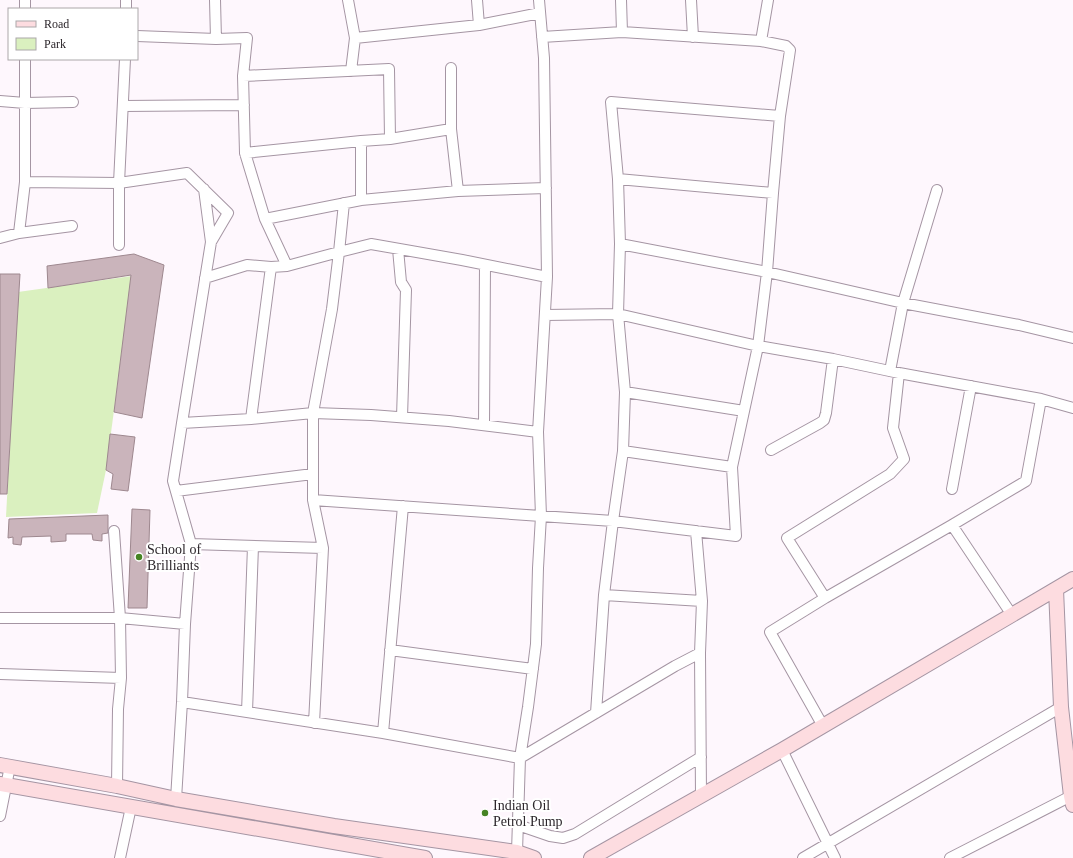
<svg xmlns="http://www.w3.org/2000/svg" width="1073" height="858" viewBox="0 0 1073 858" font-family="Georgia,serif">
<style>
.green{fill:#daf0bf}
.building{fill:#cab4bb;stroke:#9e888f}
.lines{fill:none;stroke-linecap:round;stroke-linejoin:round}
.street-casing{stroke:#a595a3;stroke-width:12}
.secondary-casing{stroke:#a595a3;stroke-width:16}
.street{stroke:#fff;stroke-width:10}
.secondary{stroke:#fddce0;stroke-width:14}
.poi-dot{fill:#468423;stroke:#fff;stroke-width:1.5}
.labels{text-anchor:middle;stroke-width:4;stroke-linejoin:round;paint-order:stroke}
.poi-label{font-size:14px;fill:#2c262b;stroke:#fff;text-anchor:start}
</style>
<rect width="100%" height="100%" fill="#fef7fd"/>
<path class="green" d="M 132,276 L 106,470 L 97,513 L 6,517 L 18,292 Z"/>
<path class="building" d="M 134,254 L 164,265 L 142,418 L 114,412 L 131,275 L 48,288 L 47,266 Z
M 0,274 L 20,274 L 7,494 L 0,494 Z
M 110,434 L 135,437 L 128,491 L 111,489 L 113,474 L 106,470 Z
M 132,509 L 150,510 L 147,608 L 128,608 Z
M 108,515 L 108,533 L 102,534 L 102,541 L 93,540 L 92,534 L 66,534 L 66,541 L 51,542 L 51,536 L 22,537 L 21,545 L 13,544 L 13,537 L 8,538 L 9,519 Z"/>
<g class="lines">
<defs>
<path id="street" d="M 25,0 L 25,9
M 215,0 L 216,39 L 247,38 L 243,76
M 348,0 L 355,38
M 539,0 L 544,58 L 547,277
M 621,0 L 622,32
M 691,0 L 693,37
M 126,9 L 126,0
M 479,25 L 540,13
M 137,36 L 216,39
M 542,37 L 622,32 L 761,41 L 786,46 L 790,50 L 789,57 L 780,116
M 761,41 L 768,0
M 25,59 L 25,182
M 451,68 L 451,129
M 351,71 L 355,38 L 479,25 L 477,0
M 0,101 L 25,103 L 73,102
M 123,106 L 244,105
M 361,141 L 361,200
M 245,153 L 243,76 L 389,69 L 390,139
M 618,179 L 773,193 L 767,272 L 758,346 L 732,467 L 736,536 L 613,521 L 623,451
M 204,189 L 211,242
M 458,191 L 546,188
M 773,193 L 780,116 L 611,102 L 618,179 L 620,244 L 767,272 L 903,303 L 1019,325 L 1073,338
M 265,219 L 245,153 L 361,141 L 390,139 L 451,129 L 458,191 L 361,200 L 265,219 L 287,266 L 339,252 L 371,244 L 462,260 L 547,277 L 538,432
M 19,233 L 25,182 L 119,183 L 187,173 L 228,213 L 211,242 L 182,423
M 0,238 L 19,233 L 72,226
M 620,244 L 618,314 L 625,392 L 623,451 L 732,467
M 119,245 L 119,183 L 125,59
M 398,249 L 401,282 L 406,290 L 402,417
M 205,278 L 247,265 L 271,267
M 545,315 L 618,314 L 758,346 L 833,359 L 899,373 L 1041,399 L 1073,408
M 890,371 L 903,303 L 937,190
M 625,392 L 744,411
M 251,419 L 271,267 L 287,266
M 484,425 L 485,265
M 771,450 L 820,423 L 824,420 L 826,413 L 833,359
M 952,489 L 971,386
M 176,491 L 313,474
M 952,525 L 1026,481 L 1041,399
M 114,531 L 120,618 L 185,624
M 696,531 L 702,601
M 191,544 L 173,481 L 182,423 L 251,419 L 313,413 L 332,309 L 339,252 L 344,203
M 825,598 L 787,538 L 890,474 L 904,459 L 893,428 L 899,373
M 0,618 L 120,618 L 121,678 L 118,709 L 117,786
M 390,650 L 533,669
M 700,653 L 701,796
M 0,674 L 121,678
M 182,702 L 383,733 L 520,758 L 675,666 L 700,653 L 702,601 L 604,595 L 613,521 L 313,500
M 247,712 L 253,546
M 596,713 L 604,595
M 314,723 L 323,548
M 823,726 L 770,632 L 825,598 L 952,525 L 1012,615
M 383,733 L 403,506
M 782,750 L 835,858
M 176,799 L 182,702 L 185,624 L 191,544 L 323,548 L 313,500 L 313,413 L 371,415 L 449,421 L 538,432 L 541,516 L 538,568 L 536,644 L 528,707 L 520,758 L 517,852
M 0,816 L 10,766
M 518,825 L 550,836 L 563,838 L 575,834 L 701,757
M 120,858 L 131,807
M 803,858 L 1061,707
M 950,858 L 1071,796"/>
<path id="secondary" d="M 1056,589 L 1061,707 L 1071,796 L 1073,805
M 0,765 L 117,786 L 176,799 L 334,826 L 517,852 L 534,858
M 0,784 L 425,858
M 591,858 L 782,750 L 1073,579"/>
</defs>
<use href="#street" class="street-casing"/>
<use href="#secondary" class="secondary-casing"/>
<use href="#street" class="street"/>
<use href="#secondary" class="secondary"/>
</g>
<g class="poi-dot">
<circle cx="139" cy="557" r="4"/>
<circle cx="485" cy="813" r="4"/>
</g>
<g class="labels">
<g class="poi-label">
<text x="147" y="554">School of<tspan x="147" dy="16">Brilliants</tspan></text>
<text x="493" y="810">Indian Oil<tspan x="493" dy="16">Petrol Pump</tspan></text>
</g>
</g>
<rect x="8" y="8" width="130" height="52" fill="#ffffff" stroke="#aba8aa"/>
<rect x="16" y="21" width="20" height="6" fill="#fddce0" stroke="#aba8aa"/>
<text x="44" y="28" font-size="12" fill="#2c262b">Road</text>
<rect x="16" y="38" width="20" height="12" fill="#daf0bf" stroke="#aba8aa"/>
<text x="44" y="48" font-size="12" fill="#2c262b">Park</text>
</svg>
